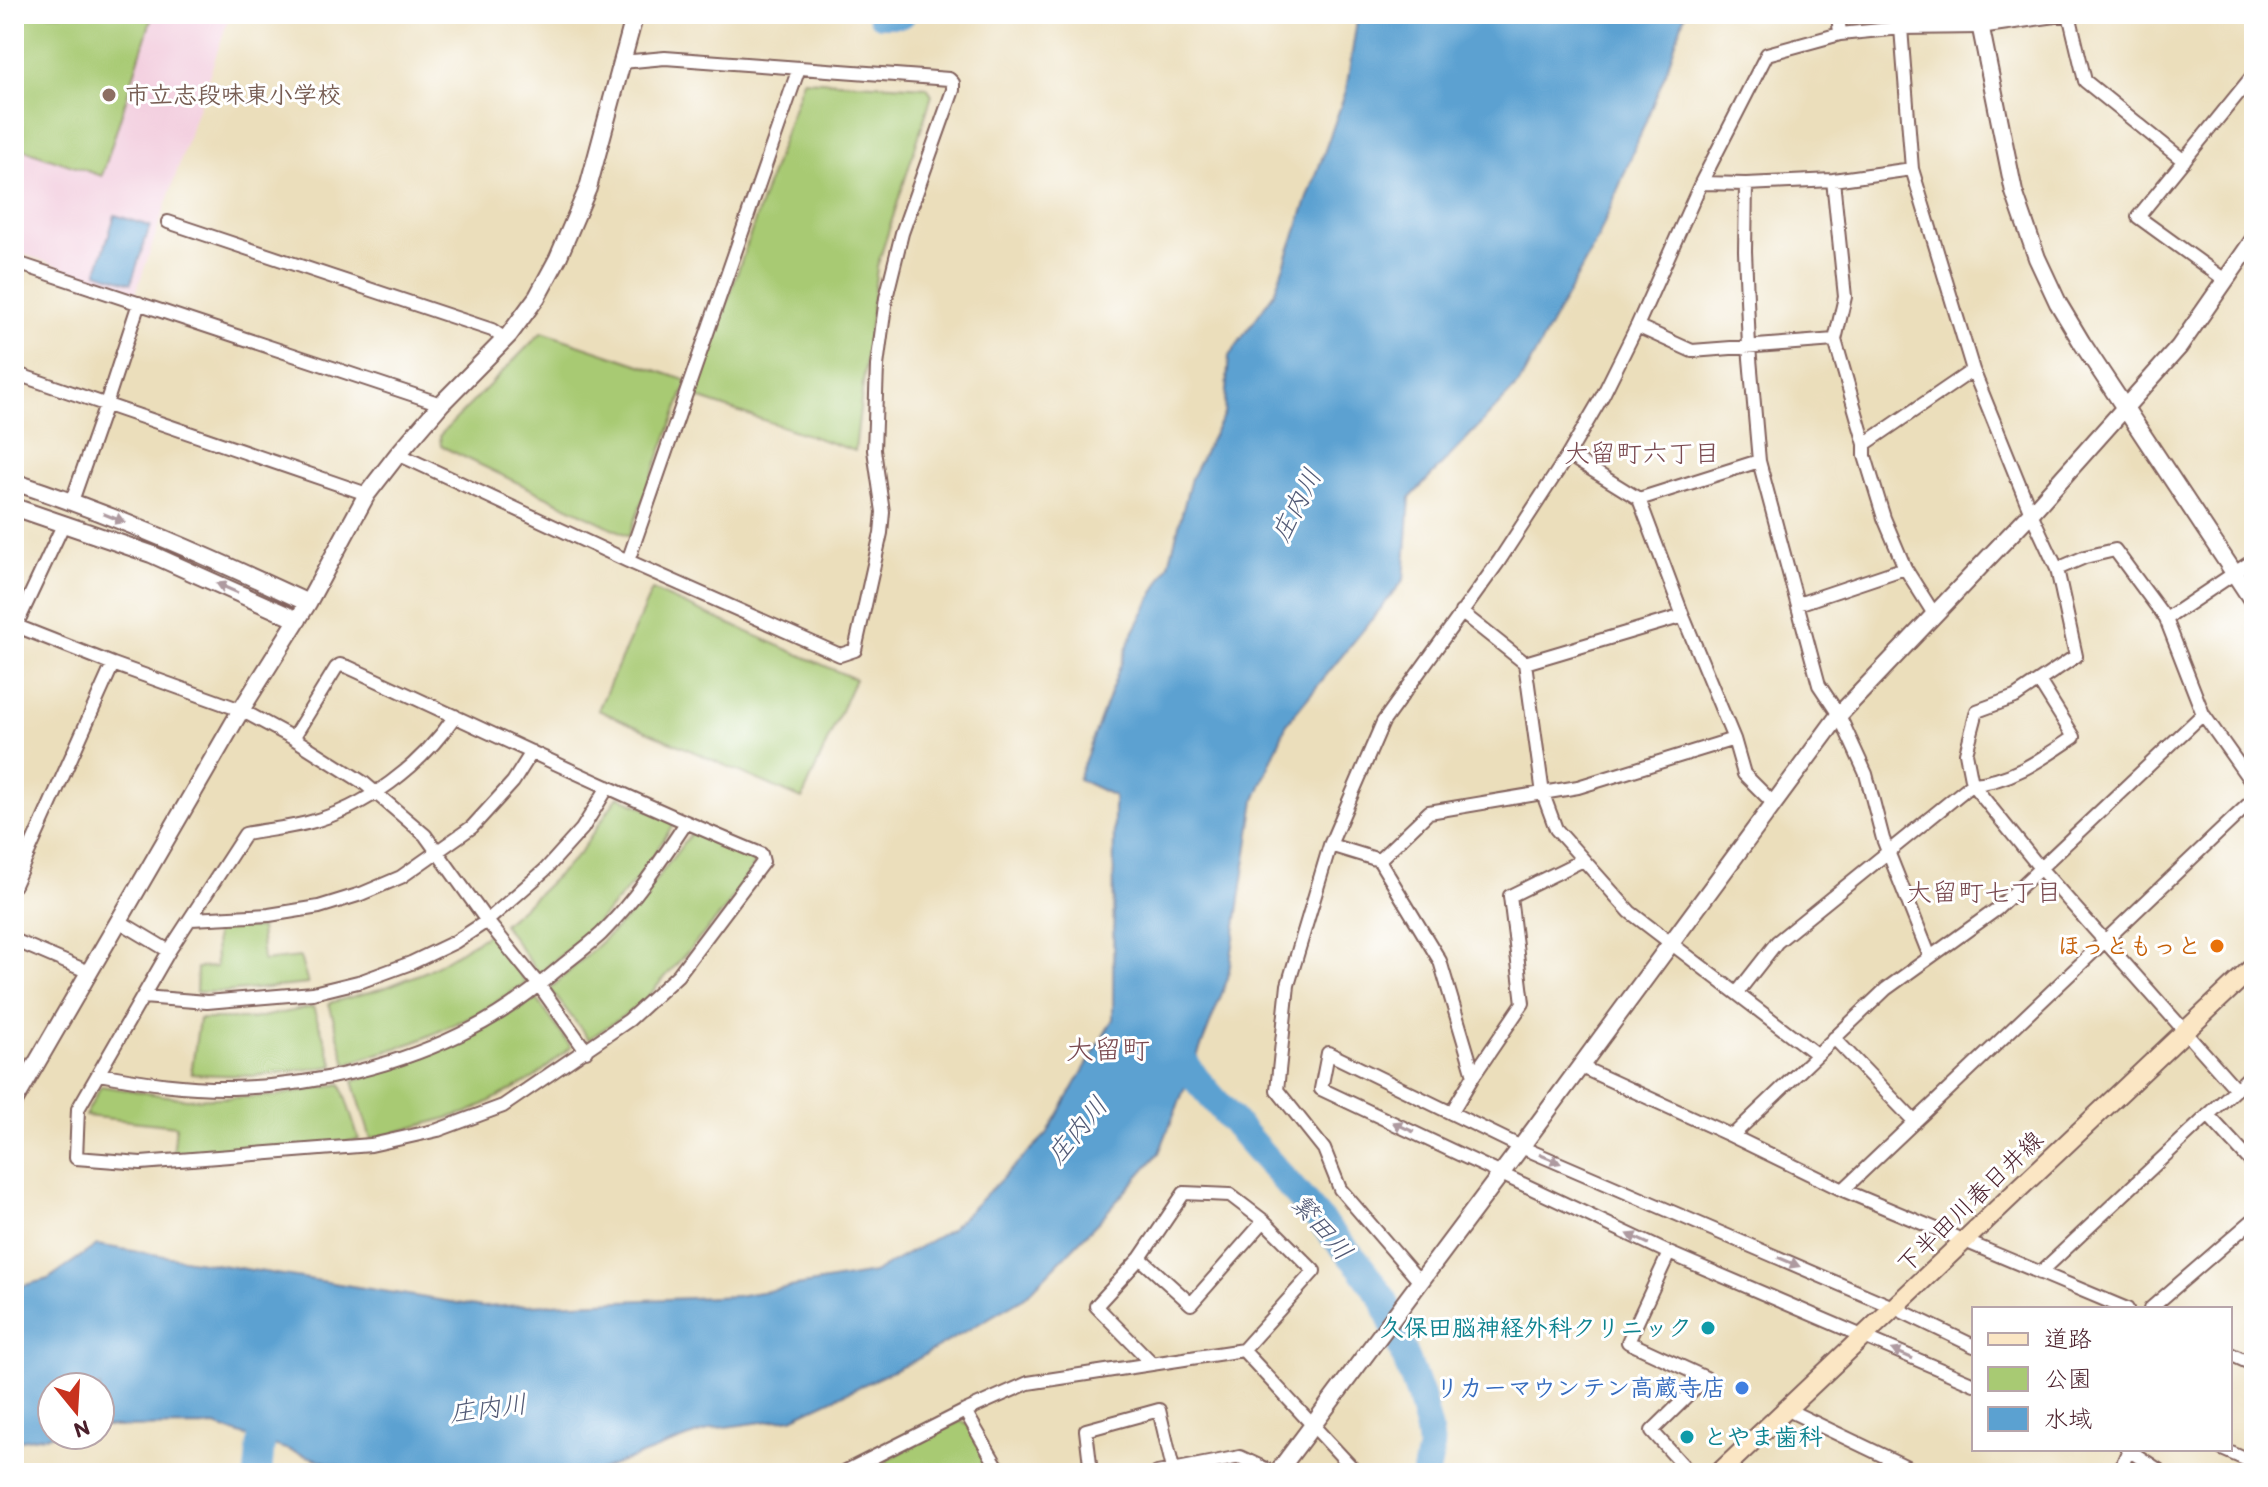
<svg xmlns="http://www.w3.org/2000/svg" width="2268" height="1487" viewBox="0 0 2268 1487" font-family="Itim,'Klee One',sans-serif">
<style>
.built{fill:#f3cfdf}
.green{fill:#a8ca73;stroke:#79744f;stroke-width:2}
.water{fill:#5ba1d1;stroke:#52607e;stroke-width:2}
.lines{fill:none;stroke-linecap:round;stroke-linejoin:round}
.river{stroke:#5ba1d1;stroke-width:28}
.minor-casing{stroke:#82625d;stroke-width:16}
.tertiary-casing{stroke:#82625d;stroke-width:20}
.secondary-casing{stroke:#82625d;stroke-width:22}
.minor{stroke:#fff;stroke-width:12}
.tertiary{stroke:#fff;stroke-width:16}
.secondary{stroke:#fbe6c4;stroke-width:18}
.oneway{fill:#ae9aa0}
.education-dot{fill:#8d6e63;stroke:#fff;stroke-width:3}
.food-dot{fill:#e8710a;stroke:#fff;stroke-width:3}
.culture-dot{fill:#0f9aa8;stroke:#fff;stroke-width:3}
.shop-dot{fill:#3f7fe0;stroke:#fff;stroke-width:3}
.labels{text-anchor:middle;stroke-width:6;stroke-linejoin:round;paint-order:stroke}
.education-label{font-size:24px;font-weight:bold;fill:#785e54;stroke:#fff;text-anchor:start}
.food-label{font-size:24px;font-weight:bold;fill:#c56008;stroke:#fff;text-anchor:end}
.street-label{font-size:24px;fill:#4a1f2b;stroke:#fff}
.culture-label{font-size:24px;font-weight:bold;fill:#0d838f;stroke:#fff;text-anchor:end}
.shop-label{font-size:24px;font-weight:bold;fill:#366cbe;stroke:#fff;text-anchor:end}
.neighbourhood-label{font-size:26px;fill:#7a4a50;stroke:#fff}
.water-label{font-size:26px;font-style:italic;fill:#525a76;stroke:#fff}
.quarter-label{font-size:28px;fill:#7a4a50;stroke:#fff}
</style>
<rect width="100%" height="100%" fill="#fff"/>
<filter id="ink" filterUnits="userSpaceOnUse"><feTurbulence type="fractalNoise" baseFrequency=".0125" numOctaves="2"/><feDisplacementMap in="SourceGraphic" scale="16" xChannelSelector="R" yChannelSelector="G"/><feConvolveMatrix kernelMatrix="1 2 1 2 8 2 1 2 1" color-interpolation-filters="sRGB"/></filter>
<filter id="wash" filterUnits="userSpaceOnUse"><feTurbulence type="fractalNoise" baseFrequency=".006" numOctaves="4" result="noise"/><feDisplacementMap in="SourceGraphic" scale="32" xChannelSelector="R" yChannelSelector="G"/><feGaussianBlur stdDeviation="1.8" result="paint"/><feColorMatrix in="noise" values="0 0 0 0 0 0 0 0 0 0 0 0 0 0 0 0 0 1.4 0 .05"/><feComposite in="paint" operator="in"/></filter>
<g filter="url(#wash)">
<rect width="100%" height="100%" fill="#ebdebb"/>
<path class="built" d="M 14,14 L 230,14 L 136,293 L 14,251 Z"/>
<path class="green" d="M 14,14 L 153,14 L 102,176 L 14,146 Z
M 803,80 L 927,87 L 932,95 L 877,267 L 855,451 L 695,397 Z
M 542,332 L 688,381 L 629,536 L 441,446 L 440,435 Z
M 652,590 L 855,679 L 802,799 L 598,710 Z
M 618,796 L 675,822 L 640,876 L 593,927 L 539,974 L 503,924 L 539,893 L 579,854 Z
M 692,832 L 757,860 L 724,911 L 642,1003 L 589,1039 L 550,989 L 628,917 Z
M 215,928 L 260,928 L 263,961 L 300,957 L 308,984 L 225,992 L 196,992 L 197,968 L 216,967 Z
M 490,933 L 526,983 L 477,1014 L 415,1042 L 346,1064 L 329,1003 L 384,988 L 427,971 Z
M 537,999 L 571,1047 L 534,1078 L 469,1112 L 371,1139 L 353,1081 L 450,1047 Z
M 313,1007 L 334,1066 L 254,1076 L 191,1074 L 199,1019 L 251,1019 Z
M 341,1084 L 359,1140 L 274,1151 L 173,1156 L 176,1126 L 85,1116 L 101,1086 L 187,1099 L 276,1096 Z
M 960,1421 L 967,1423 L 999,1473 L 893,1473 L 886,1460 Z"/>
<path class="water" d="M 1358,14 L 1685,14 L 1666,72 L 1598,238 L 1519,384 L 1410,498 L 1404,580 L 1287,723 L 1255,800 L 1228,978 L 1159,1153 L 1099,1221 L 1025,1297 L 914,1361 L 792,1418 L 711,1429 L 593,1473 L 359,1473 L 215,1426 L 100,1427 L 100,1387 L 52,1387 L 52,1435 L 14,1441 L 14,1288 L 48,1279 L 97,1245 L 482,1307 L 737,1296 L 873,1273 L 951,1229 L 1047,1134 L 1113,1019 L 1114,796 L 1078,779 L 1131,637 L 1169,564 L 1191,478 L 1224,414 L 1229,356 L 1274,293 L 1346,91 Z
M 115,215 L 150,226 L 131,283 L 97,272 Z"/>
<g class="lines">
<path class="river" d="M 881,14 L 902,14
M 1170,1041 L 1196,1079 L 1360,1266 L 1384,1300 L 1420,1396 L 1429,1431 L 1431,1448 L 1426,1473
M 258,1473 L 263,1423"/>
</g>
</g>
<g filter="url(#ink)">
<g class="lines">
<defs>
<path id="minor" d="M 1838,14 L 1840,34
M 2069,14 L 2085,81 L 2184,161
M 1901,28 L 1912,169 L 1973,370 L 2031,513 L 2057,569 L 2076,656 L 2015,697 L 1977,711 L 1966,753 L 1972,784 L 2040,868 L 2236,1089
M 1833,180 L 1845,297 L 1835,340 L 1865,444 L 1865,456 L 1884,518 L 1905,568 L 1934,614
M 1701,183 L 1767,54 L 1840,34 L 1901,28 L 1980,27 L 2070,14
M 1746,184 L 1745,251 L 1749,347 L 1759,461 L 1819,685 L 1839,715 L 1866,774 L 1883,839 L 1930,957
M 168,222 L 492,330 L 505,339
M 14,262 L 441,404
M 2225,280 L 2138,217 L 2254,74
M 1637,326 L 1692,351 L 1835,340
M 14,373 L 367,494
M 2254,414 L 2252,417 L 2254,421
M 1865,444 L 1973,370
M 398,454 L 628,561 L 840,655 L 855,650 L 881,533 L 883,512 L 874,450 L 877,366 L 886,298 L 902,233 L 953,90 L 953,83 L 949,79 L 665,58 L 622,62
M 1568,455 L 1639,499 L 1683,616 L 1734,739 L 1744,774 L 1773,803
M 1639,499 L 1759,461
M 72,501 L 106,404 L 139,303
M 628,561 L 799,68
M 2057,569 L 2085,557 L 2115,550 L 2166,619 L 2203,714 L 2254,786
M 1798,604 L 1905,568
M 1461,612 L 1525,663 L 1543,794 L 1556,829 L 1630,912 L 1816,1054
M 2166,619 L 2254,560
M 14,625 L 113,664 L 241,710 L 293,738 L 364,783 L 425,835 L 487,921 L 539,985 L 586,1051
M 14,630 L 64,523
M 1525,663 L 1683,616
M 293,738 L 336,668 L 340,665 L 348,667 C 485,730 621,796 761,854 L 763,862 L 678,975 L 629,1020 L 503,1106 L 438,1130 L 371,1145 L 141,1163 L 76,1158 L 78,1109 L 169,951 L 245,834 C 266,830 287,828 307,823 C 366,808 421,766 455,716
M 1330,845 L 1379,860 L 1440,961 L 1474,1075
M 1379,860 L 1429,812 L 1578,787 L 1734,739
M 14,885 L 113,664
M 191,919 L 269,915 L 319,907 L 361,894 L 401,877 L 472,827 L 513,782 L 532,752
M 119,921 L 169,951
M 14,940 L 89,972
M 1737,993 L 1777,942 L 1972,784 C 2011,782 2043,758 2074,737 L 2039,681
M 143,997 L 207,1002 L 313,993 L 362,981 L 411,963 L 455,942 L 487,921 L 545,870 L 582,829 L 608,787
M 1834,1038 L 1915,1122
M 1579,1066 L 1732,1136 L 1843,1190 L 2127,1309
M 99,1074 C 143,1082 188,1089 233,1088 C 315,1086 400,1066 473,1028 C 505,1012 536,988 563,965 C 576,955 589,945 601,934 C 634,901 660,862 686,823
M 1451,1113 L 1474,1075 L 1523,1003 L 1510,896 L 1583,860
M 2208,1115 L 2254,1165
M 1732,1136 L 1886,989 L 1997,909 L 2203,714
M 1843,1190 L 2254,799
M 1669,1253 L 1628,1342 L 1706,1378 L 1652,1431 L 1690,1473
M 1140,1258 L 1191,1304 L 1264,1221
M 2040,1273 L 2254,1072
M 1420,1282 L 1340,1189 L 1324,1149 L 1277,1090 L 1288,985 L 1330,845 L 1383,722 L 1499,561 L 1568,455 L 1603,395 L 1637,326 L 1701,183 L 1746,184 L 1833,180 L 1912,169
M 2150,1309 L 2254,1219
M 1974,1346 L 1895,1308 L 1521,1147 L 1328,1053 L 1321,1089 L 1669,1253 L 1974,1384
M 2230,1354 L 2254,1365
M 1153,1364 L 1096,1306 L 1140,1258 L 1184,1193 L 1230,1195 L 1264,1221 L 1314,1271 L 1243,1350
M 1788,1410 L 1909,1468
M 965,1411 L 1001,1473
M 2127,1449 L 2163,1473
M 2222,1449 L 2254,1463
M 842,1473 L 965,1411 L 1028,1383 L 1243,1350 L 1357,1473
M 1091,1473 L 1086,1430 L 1159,1410 L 1173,1469
M 1157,1473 L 1240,1457 L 1274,1473
M 2119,1473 L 2129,1449"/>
<path id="tertiary" d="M 1978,14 L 2014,192 L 2037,258 L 2058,303 L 2082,343 L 2254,603
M 14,482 C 115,515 212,558 308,603
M 14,507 L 151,554 L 298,620
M 14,1102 L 241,710 L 308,603 L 367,494 L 398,454 L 441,404 L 509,335 L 537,297 L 558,258 L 588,188 L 635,14
M 1277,1473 L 1521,1147 L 1839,715 L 2031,513 L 2179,347 L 2254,239"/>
<path id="secondary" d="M 1719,1473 L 2254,966"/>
</defs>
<use href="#minor" class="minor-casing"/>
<use href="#tertiary" class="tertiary-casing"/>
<use href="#secondary" class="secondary-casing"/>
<use href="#minor" class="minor"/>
<use href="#tertiary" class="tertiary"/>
<use href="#secondary" class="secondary"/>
</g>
<defs><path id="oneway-solid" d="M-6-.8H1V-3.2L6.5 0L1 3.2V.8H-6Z" transform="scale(2)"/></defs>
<g class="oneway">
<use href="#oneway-solid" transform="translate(114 518) rotate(22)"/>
<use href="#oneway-solid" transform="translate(227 588) rotate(-156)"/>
<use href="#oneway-solid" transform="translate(1403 1127) rotate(-155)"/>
<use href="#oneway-solid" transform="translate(1550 1159) rotate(23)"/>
<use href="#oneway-solid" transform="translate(1638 1239) rotate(-155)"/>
<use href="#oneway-solid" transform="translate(1789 1262) rotate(23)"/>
<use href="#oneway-solid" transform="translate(1902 1354) rotate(-157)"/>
</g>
</g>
<circle class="education-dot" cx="109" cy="95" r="8"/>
<circle class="food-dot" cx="2217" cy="946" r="8"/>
<g class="culture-dot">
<circle cx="1708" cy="1328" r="8"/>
<circle cx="1687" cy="1437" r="8"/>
</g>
<circle class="shop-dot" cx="1742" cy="1388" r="8"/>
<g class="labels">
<g class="education-label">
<text x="125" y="103">市立志段味東小学校</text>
</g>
<g class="food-label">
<text x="2201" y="954">ほっともっと</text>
</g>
<g class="street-label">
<text transform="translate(1970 1202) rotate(-44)" y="8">下半田川春日井線</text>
</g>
<g class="culture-label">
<text x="1692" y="1336">久保田脳神経外科クリニック</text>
<text x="1703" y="1445" text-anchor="start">とやま歯科</text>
</g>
<g class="shop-label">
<text x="1726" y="1396">リカーマウンテン高蔵寺店</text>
</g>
<g class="neighbourhood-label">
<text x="1642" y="462">大留町六丁目</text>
<text x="1984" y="901">大留町七丁目</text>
</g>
<g class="water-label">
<text transform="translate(1296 505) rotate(-63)" y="9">庄内川</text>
<text transform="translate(1077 1130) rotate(-50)" y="9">庄内川</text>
<text transform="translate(1322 1227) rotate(49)" y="9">繁田川</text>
<text transform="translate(488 1408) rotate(-7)" y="9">庄内川</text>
</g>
<g class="quarter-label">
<text x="1108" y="1059">大留町</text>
</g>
</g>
<rect width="2268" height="1487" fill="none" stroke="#fff" stroke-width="48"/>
<rect x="1972" y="1307" width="260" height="144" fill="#ffffff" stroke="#b7a5aa" stroke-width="2"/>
<rect x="1988" y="1333" width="40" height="12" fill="#fbe6c4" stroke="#b7a5aa" stroke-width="2"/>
<text x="2044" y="1347" font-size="24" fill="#4a1f2b">道路</text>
<rect x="1988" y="1367" width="40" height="24" fill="#a8ca73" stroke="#b7a5aa" stroke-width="2"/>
<text x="2044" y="1387" font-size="24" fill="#4a1f2b">公園</text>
<rect x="1988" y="1407" width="40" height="24" fill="#5ba1d1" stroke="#b7a5aa" stroke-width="2"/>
<text x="2044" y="1427" font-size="24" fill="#4a1f2b">水域</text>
<g transform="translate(76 1411) rotate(162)"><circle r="38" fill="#ffffff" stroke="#b7a5aa" stroke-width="2"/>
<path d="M0-6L14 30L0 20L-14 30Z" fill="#c8321e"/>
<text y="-12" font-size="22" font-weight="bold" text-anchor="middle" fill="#4a1f2b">N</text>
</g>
</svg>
